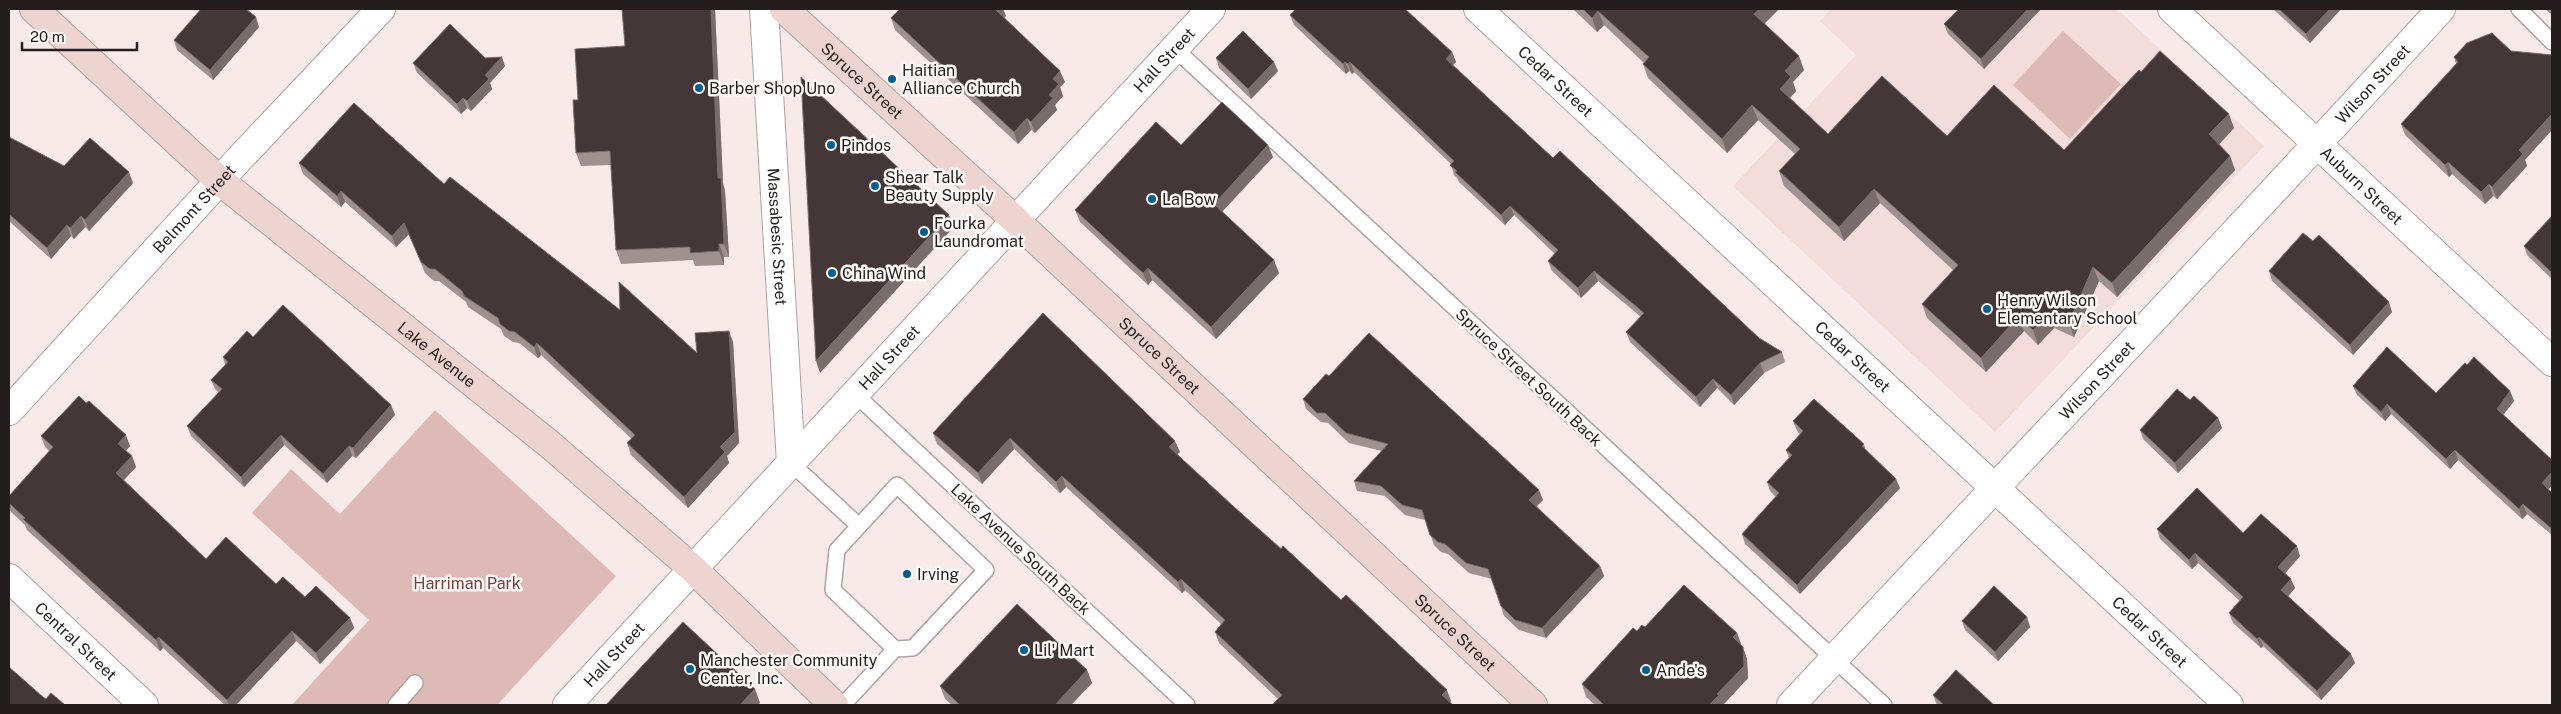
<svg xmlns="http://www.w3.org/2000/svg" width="2561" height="714" viewBox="0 0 2561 714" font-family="'Public Sans',sans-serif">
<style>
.built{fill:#f3dcd9}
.green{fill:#debab6}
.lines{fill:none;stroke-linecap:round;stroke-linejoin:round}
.lane-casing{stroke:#afa2a0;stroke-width:18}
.street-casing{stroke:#afa2a0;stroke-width:30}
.secondary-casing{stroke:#afa2a0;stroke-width:30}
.lane{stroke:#fff;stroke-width:15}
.street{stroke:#fff;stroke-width:28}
.secondary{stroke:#eed4d1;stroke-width:28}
.wall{fill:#9e9190}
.shaded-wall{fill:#796d6c}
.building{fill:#433837;stroke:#796d6c}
.poi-dot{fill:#015f8f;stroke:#fff9f8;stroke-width:2}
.labels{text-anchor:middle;stroke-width:5;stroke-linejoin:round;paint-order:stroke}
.street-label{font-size:16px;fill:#231e1d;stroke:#fff9f8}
.poi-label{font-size:16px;fill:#231e1d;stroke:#fff9f8;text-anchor:start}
.park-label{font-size:16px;fill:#783e3a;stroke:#fff9f8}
</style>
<rect width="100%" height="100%" fill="#f8eae8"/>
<path class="built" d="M 1831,9 L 2117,9 L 2264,146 L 1995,432 L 1733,186 L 1856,55 L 1820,21 Z"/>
<path class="green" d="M 2063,31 L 2121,84 L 2070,139 L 2013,85 Z
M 435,410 L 616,576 L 497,705 L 292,705 L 369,620 L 252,513 L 291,469 L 340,514 Z"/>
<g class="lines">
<defs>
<path id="lane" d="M 2519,9 L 2552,42
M 1174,48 L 1884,705
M 855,394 L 1187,705
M 791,463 L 859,526
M 396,705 L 415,683
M 843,705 L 895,649 L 913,648 L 986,570 L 897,485 L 837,550 L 833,590 L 895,649"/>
<g id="street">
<path id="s1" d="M 764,9 L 791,463"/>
<path id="s2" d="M 1478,9 L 2229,705"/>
<path id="s3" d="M 2172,9 L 2552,362"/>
<path id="s4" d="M 9,411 L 242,156 L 381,9"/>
<path id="s5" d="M 9,578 L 144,705"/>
<path id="s6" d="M 567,705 L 1211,9"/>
<path id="s7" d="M 1791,705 C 2008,473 2227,244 2441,9"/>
</g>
<g id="secondary">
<path id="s8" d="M 34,9 L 220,181 L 548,443 L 693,569 L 834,705"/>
<path id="s9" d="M 784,9 L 1015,220 L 1533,705"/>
</g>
</defs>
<use href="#lane" class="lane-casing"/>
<use href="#street" class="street-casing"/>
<use href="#secondary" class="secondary-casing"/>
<use href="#lane" class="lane"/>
<use href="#street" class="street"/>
<use href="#secondary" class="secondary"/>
</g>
<path class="wall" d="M 622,9 L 715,9 L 723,183 L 725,191 L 729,257 L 724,257 L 724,265 L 695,266 L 693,260 L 621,264 L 616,250 L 611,165 L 581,166 L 576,153 L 578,100 L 625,46 Z
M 900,9 L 1003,9 L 1006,16 L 1004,18 L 1065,82 L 1060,87 L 1063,96 L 1055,105 L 1057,110 L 1035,133 L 1031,130 L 1018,144 L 895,30 L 891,18 Z
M 1573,9 L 1779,9 L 1765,23 L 1804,70 L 1793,82 L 1796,91 L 1790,98 L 1828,134 L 1947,136 L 2064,150 L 2141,72 L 2234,128 L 2219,144 L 2230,156 L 2235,170 L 2117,297 L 2099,281 L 2074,337 L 2054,328 L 2038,345 L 2024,331 L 1986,372 L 1927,318 L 1922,304 L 1953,270 L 1880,203 L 1844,241 L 1784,186 L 1779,171 L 1795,154 L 1758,120 L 1727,153 L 1648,78 L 1643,64 L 1644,63 L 1604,25 L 1597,32 Z
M 2041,9 L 1984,69 L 1948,34 L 1944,24 Z
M 2273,9 L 2341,9 L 2310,43 Z
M 2545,9 L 2552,9 L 2552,15 Z
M 1290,15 L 1452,52 L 1456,62 L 1453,65 L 1553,158 L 1759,338 L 1782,352 L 1785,362 L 1764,373 L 1734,405 L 1717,388 L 1700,407 L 1630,342 L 1626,332 L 1641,317 L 1598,281 L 1581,298 L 1552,271 L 1548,261 L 1555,254 L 1514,215 L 1505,225 L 1459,182 L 1457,178 L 1454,175 L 1451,164 L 1354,72 L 1352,74 L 1349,71 L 1346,74 L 1294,25 Z
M 259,27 L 213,80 L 177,50 L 174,40 Z
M 2511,51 L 2525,160 L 2527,166 L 2497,199 L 2493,196 L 2485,204 L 2452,174 L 2449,177 L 2405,135 L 2401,124 L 2456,64 L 2454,57 Z
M 485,58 L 505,66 L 490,83 L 492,89 L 471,111 L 467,108 L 461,114 L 417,73 L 413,63 Z
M 1216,58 L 1278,71 L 1251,99 L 1219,68 Z
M 9,137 L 64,166 L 133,183 L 89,231 L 85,227 L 74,239 L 71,236 L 51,259 L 9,221 Z
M 1181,145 L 1273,157 L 1222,212 L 1279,273 L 1216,339 L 1152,280 L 1148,285 L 1080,222 L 1075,210 Z
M 299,163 L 444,184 L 620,310 L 697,353 L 733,342 L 739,443 L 727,456 L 729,463 L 688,508 L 631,455 L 627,443 L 632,439 L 541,355 L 538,358 L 519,343 L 513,342 L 504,336 L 501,329 L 468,307 L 466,302 L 439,281 L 434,281 L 425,273 L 409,234 L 396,247 L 345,202 L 341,207 L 303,174 Z
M 2552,216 L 2552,279 L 2527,255 L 2524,246 Z
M 2269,271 L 2392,312 L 2353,355 L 2272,281 Z
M 253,337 L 391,405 L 395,415 L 356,458 L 352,456 L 327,483 L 284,445 L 244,487 L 191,436 L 187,426 L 219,393 L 215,389 L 211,380 L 225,365 L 223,357 Z
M 2467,365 L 2510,391 L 2514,401 L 2503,415 L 2552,485 L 2549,489 L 2552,493 L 2552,535 L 2527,514 L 2522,519 L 2458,460 L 2450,469 L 2391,414 L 2385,421 L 2357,395 L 2353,386 L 2436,393 Z
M 1329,376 L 1543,500 L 1536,506 L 1600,566 L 1604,576 L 1546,638 L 1519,630 L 1504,616 L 1492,579 L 1469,573 L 1448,554 L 1441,552 L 1434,545 L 1425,520 L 1405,515 L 1385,496 L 1357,491 L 1354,481 L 1382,451 L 1349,443 L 1328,423 L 1321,422 L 1306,409 L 1303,399 Z
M 2190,400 L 2218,418 L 2222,428 L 2178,473 L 2143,439 L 2140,430 Z
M 1793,421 L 1864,444 L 1866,451 L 1900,488 L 1800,594 L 1745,544 L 1742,534 L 1776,497 L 1770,491 L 1767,482 L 1789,458 L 1786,450 L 1800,434 L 1797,431 Z
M 933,433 L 1180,452 L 1177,454 L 1233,506 L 1341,600 L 1451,701 L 1278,699 L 1219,643 L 1215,632 L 1221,624 L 1185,590 L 1182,593 L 1066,487 L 1060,493 L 1014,449 L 982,484 L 937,444 Z
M 41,436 L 130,446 L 126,451 L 132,456 L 136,467 L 124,480 L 206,559 L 276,584 L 350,618 L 354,628 L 320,664 L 296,641 L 236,705 L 225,705 L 163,648 L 160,651 L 27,530 L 25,525 L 9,510 L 9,496 L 49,451 L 45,447 Z
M 2157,529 L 2243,533 L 2300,556 L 2285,573 L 2295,588 L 2288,596 L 2355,663 L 2321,700 L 2263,646 L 2261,648 L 2233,623 L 2229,613 L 2240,601 L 2198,563 L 2192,569 L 2160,539 Z
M 2027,617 L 2030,627 L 1998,661 L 1965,630 L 1962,621 Z
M 1645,627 L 1737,633 L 1747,659 L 1748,678 L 1723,705 L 1595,705 L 1586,697 L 1582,684 L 1637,631 Z
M 1087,670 L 1092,683 L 1071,705 L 952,705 L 945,699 L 940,686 Z
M 1933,695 L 1994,705 L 1937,705 Z"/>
<path class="shaded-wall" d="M 711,9 L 715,9 L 723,183 L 725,191 L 729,257 L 724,244 L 718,178 Z
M 997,9 L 1003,9 L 1006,16 L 1000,22 L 996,10 Z
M 1760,9 L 1779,9 L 1760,28 L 1754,14 Z
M 2028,9 L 2041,9 L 1984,69 L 1981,59 Z
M 2330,9 L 2341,9 L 2310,43 L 2306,34 Z
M 1598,11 L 1604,25 L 1597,32 L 1592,18 Z
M 256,17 L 259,27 L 213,80 L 210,70 Z
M 1452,52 L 1456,62 L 1449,68 L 1446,59 Z
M 1799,56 L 1804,70 L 1793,82 L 1796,91 L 1785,103 L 1780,89 L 1785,71 Z
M 502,57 L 505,66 L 490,83 L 492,89 L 471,111 L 467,101 L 485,75 Z
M 1274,62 L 1278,71 L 1251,99 L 1248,89 Z
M 1345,62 L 1349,71 L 1346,74 L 1343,64 Z
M 1350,62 L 1354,72 L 1352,74 L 1348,64 Z
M 1060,71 L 1065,82 L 1060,87 L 1063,96 L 1055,105 L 1057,110 L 1035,133 L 1031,122 L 1053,79 Z
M 463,98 L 467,108 L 461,114 L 457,104 Z
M 1752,105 L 1758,120 L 1727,153 L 1722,139 Z
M 2229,114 L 2234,128 L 2215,149 L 2209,134 Z
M 2552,114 L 2552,130 L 2525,160 L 2527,166 L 2497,199 L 2492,187 L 2519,150 Z
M 1027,118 L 1031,130 L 1018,144 L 1014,132 Z
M 1268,145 L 1273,157 L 1218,216 L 1214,204 Z
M 2230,156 L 2235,170 L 2117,297 L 2112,283 Z
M 2448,162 L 2452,174 L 2449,177 L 2445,165 Z
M 129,172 L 133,183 L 89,231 L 85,220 Z
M 2489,184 L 2493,196 L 2485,204 L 2481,192 Z
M 1874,189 L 1880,203 L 1844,241 L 1839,227 Z
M 341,191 L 345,202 L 341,207 L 337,196 Z
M 1510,206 L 1514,215 L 1505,225 L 1501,215 Z
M 949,215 L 954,227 L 820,373 L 816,361 Z
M 81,216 L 85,227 L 74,239 L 70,228 Z
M 404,223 L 409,234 L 396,247 L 392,236 Z
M 67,225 L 71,236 L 51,259 L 47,248 Z
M 719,244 L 724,257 L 724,265 L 719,251 Z
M 1274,260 L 1279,273 L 1216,339 L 1211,327 Z
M 2093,267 L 2099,281 L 2074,337 L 2069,323 Z
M 1148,268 L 1152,280 L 1148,285 L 1143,273 Z
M 1594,271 L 1598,281 L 1581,298 L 1578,288 Z
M 2389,302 L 2392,312 L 2353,355 L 2350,345 Z
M 2048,313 L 2054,328 L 2038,345 L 2033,330 Z
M 2018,317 L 2024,331 L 1986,372 L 1981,358 Z
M 729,331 L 733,342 L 739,443 L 727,456 L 729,463 L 688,508 L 684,497 L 720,447 Z
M 537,343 L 541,355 L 538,358 L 534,347 Z
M 1760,363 L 1764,373 L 1734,405 L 1731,395 Z
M 1713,379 L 1717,388 L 1700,407 L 1696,397 Z
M 2510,391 L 2514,401 L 2500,419 L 2497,409 Z
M 2387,404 L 2391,414 L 2385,421 L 2381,412 Z
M 391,405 L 395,415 L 356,458 L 353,448 Z
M 2218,418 L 2222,428 L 2178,473 L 2175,463 Z
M 126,435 L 130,446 L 122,455 L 118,444 Z
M 281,435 L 284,445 L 244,487 L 241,477 Z
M 1010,438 L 1014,449 L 982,484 L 978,473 Z
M 1175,441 L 1180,452 L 1173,458 L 1169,447 Z
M 349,446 L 352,456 L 327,483 L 323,474 Z
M 2455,450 L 2458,460 L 2450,469 L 2446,459 Z
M 132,456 L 136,467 L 120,484 L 116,473 Z
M 2552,472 L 2552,485 L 2545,493 L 2542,483 Z
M 1062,476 L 1066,487 L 1060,493 L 1056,482 Z
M 1896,479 L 1900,488 L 1800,594 L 1797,585 Z
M 1539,490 L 1543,500 L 1533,510 L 1529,500 Z
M 2523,504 L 2527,514 L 2522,519 L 2519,509 Z
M 2297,546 L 2300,556 L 2282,577 L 2278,567 Z
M 2195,553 L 2198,563 L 2192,569 L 2189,560 Z
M 1600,566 L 1604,576 L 1546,638 L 1542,628 Z
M 1181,579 L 1185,590 L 1182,593 L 1178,582 Z
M 2291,579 L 2295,588 L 2285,600 L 2281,590 Z
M 2027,617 L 2030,627 L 1998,661 L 1995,652 Z
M 350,618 L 354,628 L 320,664 L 316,653 Z
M 292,631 L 296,641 L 236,705 L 229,705 L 227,700 Z
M 1737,633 L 1741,645 L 1733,637 Z
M 159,637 L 163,648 L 160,651 L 156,640 Z
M 2259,637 L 2263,646 L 2261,648 L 2257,639 Z
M 1743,647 L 1747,659 L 1748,678 L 1723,705 L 1711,705 L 1710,704 L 1717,694 Z
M 2351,654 L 2355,663 L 2321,700 L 2317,691 Z
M 1087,670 L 1092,683 L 1071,705 L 1055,705 Z
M 755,689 L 760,703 L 758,705 L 740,705 Z
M 1447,690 L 1451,701 L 1447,705 L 1442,695 Z"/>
<path class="building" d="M 201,9 L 246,9 L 256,17 L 210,70 L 174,40 Z
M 622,9 L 711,9 L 718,178 L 721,178 L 724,244 L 719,244 L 719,251 L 690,253 L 690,247 L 616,250 L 610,151 L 576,153 L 573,100 L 578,100 L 575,49 L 625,46 Z
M 900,9 L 997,9 L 996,10 L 1060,71 L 1053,79 L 1059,84 L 1049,95 L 1053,98 L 1031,122 L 1027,118 L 1014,132 L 891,18 Z
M 1296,9 L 1405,9 L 1452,52 L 1446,59 L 1553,158 L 1560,151 L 1759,338 L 1782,352 L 1760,363 L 1731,395 L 1713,379 L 1696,397 L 1626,332 L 1644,313 L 1594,271 L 1578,288 L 1548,261 L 1558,250 L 1510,206 L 1501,215 L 1455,172 L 1457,171 L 1450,165 L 1454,161 L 1350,62 L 1348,64 L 1345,62 L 1343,64 L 1290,15 Z
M 1583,9 L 1760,9 L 1754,14 L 1799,56 L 1785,71 L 1791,77 L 1780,89 L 1828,134 L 1882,76 L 1947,136 L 1994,85 L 2064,150 L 2139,70 L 2141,72 L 2160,51 L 2229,114 L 2209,134 L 2230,156 L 2112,283 L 2093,267 L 2069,323 L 2048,313 L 2033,330 L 2018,317 L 1981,358 L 1922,304 L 1958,265 L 1874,189 L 1839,227 L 1779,171 L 1800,149 L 1752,105 L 1722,139 L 1643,64 L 1649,57 L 1598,11 L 1592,18 Z
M 1959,9 L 2028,9 L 1981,59 L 1944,24 Z
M 2279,9 L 2330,9 L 2306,34 Z
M 450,24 L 485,58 L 502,57 L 485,75 L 489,79 L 467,101 L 463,98 L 457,104 L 413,63 Z
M 1243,31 L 1274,62 L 1248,89 L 1216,58 Z
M 2492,33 L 2511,51 L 2552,55 L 2552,114 L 2519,150 L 2523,154 L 2492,187 L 2489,184 L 2481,192 L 2448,162 L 2445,165 L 2401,124 L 2458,62 L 2454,57 L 2467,43 Z
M 801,77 L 949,215 L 816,361 Z
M 1222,102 L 1268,145 L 1214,204 L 1274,260 L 1211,327 L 1148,268 L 1143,273 L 1075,210 L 1156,122 L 1181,145 Z
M 354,103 L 444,184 L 450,177 L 620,310 L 619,282 L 697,353 L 695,333 L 729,331 L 735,432 L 720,447 L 725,452 L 684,497 L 627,443 L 635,435 L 537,343 L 534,347 L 515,332 L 509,331 L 500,324 L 498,318 L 464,296 L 462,291 L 435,269 L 430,269 L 421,262 L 404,223 L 392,236 L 341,191 L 337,196 L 299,163 Z
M 9,137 L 64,166 L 90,138 L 129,172 L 85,220 L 81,216 L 70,228 L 67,225 L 47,248 L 9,214 Z
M 2552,216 L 2552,273 L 2524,246 Z
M 2303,233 L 2313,241 L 2319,235 L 2389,302 L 2350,345 L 2269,271 Z
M 283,305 L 391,405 L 353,448 L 349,446 L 323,474 L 281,435 L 241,477 L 187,426 L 222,389 L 211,380 L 228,362 L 223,357 L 247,331 L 253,337 Z
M 1043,313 L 1175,441 L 1169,447 L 1233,506 L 1281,549 L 1283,546 L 1341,600 L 1346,595 L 1447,690 L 1442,695 L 1453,705 L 1272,705 L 1282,695 L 1215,632 L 1225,620 L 1181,579 L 1178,582 L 1062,476 L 1056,482 L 1010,438 L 978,473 L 933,433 Z
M 1369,333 L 1539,490 L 1529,500 L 1600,566 L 1542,628 L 1515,620 L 1501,606 L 1488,569 L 1466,563 L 1445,544 L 1438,542 L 1430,535 L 1422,510 L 1402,505 L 1381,486 L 1354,481 L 1388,444 L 1346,433 L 1325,413 L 1317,413 L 1303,399 L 1326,374 L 1329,376 Z
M 2387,347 L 2436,393 L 2465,363 L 2467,365 L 2474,357 L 2510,391 L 2497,409 L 2552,460 L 2552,472 L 2542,483 L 2552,493 L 2552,529 L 2523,504 L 2519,509 L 2455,450 L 2446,459 L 2387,404 L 2381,412 L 2353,386 Z
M 2177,389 L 2190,400 L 2194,396 L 2218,418 L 2175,463 L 2140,430 Z
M 79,396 L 86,403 L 89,401 L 126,435 L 118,444 L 132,456 L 116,473 L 206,559 L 226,537 L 276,584 L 283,577 L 305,597 L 316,586 L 350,618 L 316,653 L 292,631 L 227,700 L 159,637 L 156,640 L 23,519 L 25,518 L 9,503 L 9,496 L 53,447 L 41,436 Z
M 1814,399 L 1864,444 L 1862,446 L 1896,479 L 1797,585 L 1742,534 L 1779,493 L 1767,482 L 1792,455 L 1786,450 L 1803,431 L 1793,421 Z
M 2197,488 L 2243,533 L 2261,514 L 2297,546 L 2278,567 L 2291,579 L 2281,590 L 2351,654 L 2317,691 L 2259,637 L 2257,639 L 2229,613 L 2243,597 L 2195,553 L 2189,560 L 2157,529 Z
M 1684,585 L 1737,633 L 1733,637 L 1743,647 L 1744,666 L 1717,694 L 1719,695 L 1710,704 L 1711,705 L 1604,705 L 1582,684 L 1633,628 L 1637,631 L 1642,625 L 1645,627 Z
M 1994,586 L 2027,617 L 1995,652 L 1962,621 Z
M 1017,604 L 1087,670 L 1055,705 L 1056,705 L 960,705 L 940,686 Z
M 683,622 L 755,689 L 740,705 L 606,705 Z
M 9,667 L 43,697 L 46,699 L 51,693 L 65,705 L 9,705 Z
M 1956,670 L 1994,705 L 1944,705 L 1933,695 Z"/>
<g class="poi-dot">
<circle cx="892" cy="79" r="5"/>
<circle cx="699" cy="88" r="5"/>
<circle cx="831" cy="145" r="5"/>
<circle cx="875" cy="186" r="5"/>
<circle cx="1152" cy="199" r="5"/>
<circle cx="924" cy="232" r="5"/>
<circle cx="832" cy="273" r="5"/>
<circle cx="1987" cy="309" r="5"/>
<circle cx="907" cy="574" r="5"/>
<circle cx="1024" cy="650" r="5"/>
<circle cx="690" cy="669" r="5"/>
<circle cx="1646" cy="670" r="5"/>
</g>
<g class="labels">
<g class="street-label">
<text dy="6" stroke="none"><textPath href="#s6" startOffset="879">Hall Street</textPath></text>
<text dy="6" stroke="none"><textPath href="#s9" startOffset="106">Spruce Street</textPath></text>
<text dy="6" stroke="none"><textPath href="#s2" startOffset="106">Cedar Street</textPath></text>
<text dy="6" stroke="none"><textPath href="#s7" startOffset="851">Wilson Street</textPath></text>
<text dy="6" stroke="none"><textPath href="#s3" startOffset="259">Auburn Street</textPath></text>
<text dy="6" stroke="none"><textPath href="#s4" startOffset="274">Belmont Street</textPath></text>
<text dy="6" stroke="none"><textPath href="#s1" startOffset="228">Massabesic Street</textPath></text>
<text dy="6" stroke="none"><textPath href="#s8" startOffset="531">Lake Avenue</textPath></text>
<text dy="6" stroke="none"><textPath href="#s9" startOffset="511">Spruce Street</textPath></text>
<text dy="6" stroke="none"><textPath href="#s6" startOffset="474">Hall Street</textPath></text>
<text dy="6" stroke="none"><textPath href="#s2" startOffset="511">Cedar Street</textPath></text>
<text transform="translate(1529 377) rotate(43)" y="6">Spruce Street South Back</text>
<text dy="6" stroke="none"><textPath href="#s7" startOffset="446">Wilson Street</textPath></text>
<text transform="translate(1021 549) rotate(43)" y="6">Lake Avenue South Back</text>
<text dy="6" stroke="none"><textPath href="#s2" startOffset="916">Cedar Street</textPath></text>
<text dy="6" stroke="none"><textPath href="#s9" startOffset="916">Spruce Street</textPath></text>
<text dy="6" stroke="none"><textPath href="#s5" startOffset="92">Central Street</textPath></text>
<text dy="6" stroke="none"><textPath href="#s6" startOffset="69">Hall Street</textPath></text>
</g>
<g class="poi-label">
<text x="902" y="76">Haitian<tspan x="902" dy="18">Alliance Church</tspan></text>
<text x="709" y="94">Barber Shop Uno</text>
<text x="841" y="151">Pindos</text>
<text x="885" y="183">Shear Talk<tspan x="885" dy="18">Beauty Supply</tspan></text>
<text x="1162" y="205">La Bow</text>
<text x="934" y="229">Fourka<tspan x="934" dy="18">Laundromat</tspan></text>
<text x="842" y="279">China Wind</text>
<text x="1997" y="306">Henry Wilson<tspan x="1997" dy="18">Elementary School</tspan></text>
<text x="917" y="580">Irving</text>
<text x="1034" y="656">Lil' Mart</text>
<text x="700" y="666">Manchester Community<tspan x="700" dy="18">Center, Inc.</tspan></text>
<text x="1656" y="676">Ande's</text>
</g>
<g class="park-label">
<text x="467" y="589">Harriman Park</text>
</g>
</g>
<rect width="2561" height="714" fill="none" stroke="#231e1d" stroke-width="20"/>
<path d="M22 42v8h115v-8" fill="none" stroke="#231e1d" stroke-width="2.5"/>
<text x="30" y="42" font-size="15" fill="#231e1d" stroke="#fff9f8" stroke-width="4" paint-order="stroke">20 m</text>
</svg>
